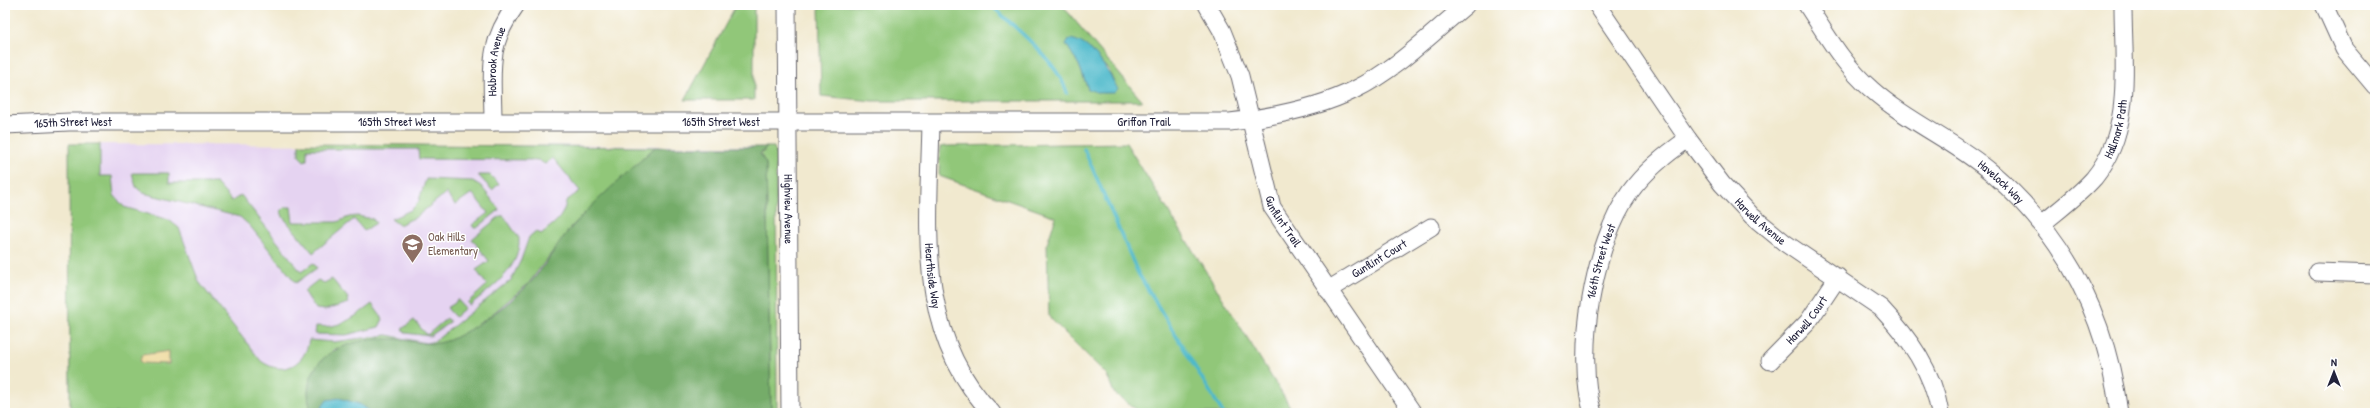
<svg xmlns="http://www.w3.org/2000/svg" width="2380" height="418" viewBox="0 0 2380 418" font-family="'Patrick Hand',sans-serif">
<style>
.built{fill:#e5d3f1}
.green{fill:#91c779;stroke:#5a745a;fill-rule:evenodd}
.forest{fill:#74ac69;stroke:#4b6752}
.sand{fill:#eeda9e;stroke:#887e6c}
.water{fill:#4eb9cb;stroke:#386e83}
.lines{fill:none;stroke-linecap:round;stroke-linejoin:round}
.stream{stroke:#4eb9cb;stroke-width:3.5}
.minor-casing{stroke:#6a686f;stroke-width:19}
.minor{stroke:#fff;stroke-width:17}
.labels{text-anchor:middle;stroke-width:3;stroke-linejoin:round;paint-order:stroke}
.street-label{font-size:12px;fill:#22223b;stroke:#fff}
.education-label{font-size:12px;fill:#785e54;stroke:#fff;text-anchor:start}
</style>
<rect width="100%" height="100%" fill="#fff"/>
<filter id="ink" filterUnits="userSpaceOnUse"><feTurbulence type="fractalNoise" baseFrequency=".025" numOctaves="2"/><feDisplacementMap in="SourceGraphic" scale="8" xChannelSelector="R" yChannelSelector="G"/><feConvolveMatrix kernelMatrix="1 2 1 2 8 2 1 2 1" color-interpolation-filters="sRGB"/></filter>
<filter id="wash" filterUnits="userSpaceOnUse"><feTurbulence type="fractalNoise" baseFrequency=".012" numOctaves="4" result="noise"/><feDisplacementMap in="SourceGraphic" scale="16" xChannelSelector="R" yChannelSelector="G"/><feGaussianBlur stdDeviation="0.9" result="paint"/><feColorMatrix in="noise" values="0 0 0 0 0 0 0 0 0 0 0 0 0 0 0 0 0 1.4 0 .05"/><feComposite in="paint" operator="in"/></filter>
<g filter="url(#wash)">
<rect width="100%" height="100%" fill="#f1e9cf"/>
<path class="built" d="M 69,144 L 754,146 L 758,413 L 70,413 Z"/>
<path class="green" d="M 736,5 L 754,5 L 754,100 L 685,100 Z
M 819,5 L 1062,5 L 1142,101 L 872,101 L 821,96 ZM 1074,56 L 1096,57 L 1109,70 L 1113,81 L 1088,89 L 1079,65 Z
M 1126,143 L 1294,413 L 1141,413 L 1114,393 L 1107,375 L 1049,317 L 1047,244 L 1056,217 L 939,176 L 940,147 L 945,146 Z
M 69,144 L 100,144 L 100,176 L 112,176 L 114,195 L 124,207 L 169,220 L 179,228 L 199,282 L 261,361 C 283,377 305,365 309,340 L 333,342 L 387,335 L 426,343 L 435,341 L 511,280 L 521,260 L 529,237 L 536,231 L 541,234 C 553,224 564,218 566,201 L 580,191 L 553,158 L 545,164 L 538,160 L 419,159 L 418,149 L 307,149 L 307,160 L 304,161 L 299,156 L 299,144 L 655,147 L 572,226 L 528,284 L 486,319 L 463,334 L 444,343 L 428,345 L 396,339 L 379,340 L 334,349 L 311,377 L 308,392 L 311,413 L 70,413 Z
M 767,147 L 774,147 L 776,153 L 777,413 L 771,413 L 766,164 L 761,155 Z
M 132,173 L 169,173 L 169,183 L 216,183 L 232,201 L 241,195 L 301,272 L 313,263 L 317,268 L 296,283 L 250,226 L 240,217 L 143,193 L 136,187 Z
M 478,175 L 490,175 L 499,184 L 492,190 Z
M 426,179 L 473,181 L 481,186 L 499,209 L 498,211 L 477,228 L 474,228 L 472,225 L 488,213 L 472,193 L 455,205 L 446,193 L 416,217 L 399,225 L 391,219 L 411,210 L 418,203 Z
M 285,207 L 291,207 L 293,222 L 337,222 L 349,217 L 357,216 L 373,219 L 376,223 L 364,231 L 354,219 L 313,253 L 283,217 L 281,211 Z
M 500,216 L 504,216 L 519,238 C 521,269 491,288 470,305 L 467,303 L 487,285 L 476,270 L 489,261 L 472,239 Z
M 332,279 L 348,298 L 347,300 L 349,303 L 325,310 L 316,309 L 304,291 L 318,280 L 324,283 Z
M 457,299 L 465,308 L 455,317 L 447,308 L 455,303 Z
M 372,304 L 383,319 L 379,327 L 346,335 L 315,334 L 316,326 C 340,329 353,318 372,304 Z
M 447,318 L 450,322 L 430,336 L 405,333 L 402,329 L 414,320 L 427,335 Z"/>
<path class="forest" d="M 655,147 L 767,147 L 760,154 L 766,164 L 771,413 L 373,413 L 359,404 L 322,407 L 321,413 L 311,413 C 310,406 308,399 308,392 C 310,348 359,337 396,339 C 416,341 432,348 452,339 C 477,327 508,305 528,285 C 545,268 556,244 572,227 C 597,198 628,173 655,147 Z"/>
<path class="sand" d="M 169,351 L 169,364 L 142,363 L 140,361 L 142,355 Z"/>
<path class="water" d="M 1069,39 C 1092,41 1107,70 1118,89 L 1114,93 L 1099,93 L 1088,89 L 1079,65 L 1066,44 Z
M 339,398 L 359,404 L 373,413 L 321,413 L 322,407 L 327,400 Z"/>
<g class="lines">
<path class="stream" d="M 991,5 C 1015,28 1058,61 1067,93
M 1084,149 L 1138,273 L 1223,413"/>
</g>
</g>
<g filter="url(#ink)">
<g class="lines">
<defs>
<g id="minor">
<path id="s1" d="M 787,5 L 790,413"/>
<path id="s2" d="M 1207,5 L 1222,31 L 1240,76 L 1272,207 L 1413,413"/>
<path id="s3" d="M 1597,5 L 1688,139 L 1722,184 L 1752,216 L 1785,243 L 1881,308 C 1909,338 1933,371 1940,413"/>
<path id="s4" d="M 1807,5 C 1826,34 1844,66 1871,89 C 1908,122 1955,141 1992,173 C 2065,236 2107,318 2119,413"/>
<path d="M 2324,5 L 2344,49 L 2375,86"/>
<path id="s5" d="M 493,122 C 493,73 485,47 516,5"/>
<path id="s6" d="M 931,123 C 929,225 914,333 992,413"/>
<path id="s7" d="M 5,125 L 69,122 L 1230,122 C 1271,117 1316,109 1354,90 C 1396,70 1430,35 1466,5"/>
<path id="s8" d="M 2042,224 C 2060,209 2079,195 2094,178 C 2134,129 2123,63 2123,5"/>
<path d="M 2317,272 L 2375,274"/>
<path id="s9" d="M 1328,290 L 1431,227"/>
<path id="s10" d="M 1770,361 L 1808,322 L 1838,277"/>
<path id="s11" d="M 1593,413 C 1574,354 1594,242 1630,192 C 1646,170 1666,154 1688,139"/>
</g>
</defs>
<use href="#minor" class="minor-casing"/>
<use href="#minor" class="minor"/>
</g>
</g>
<defs>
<symbol id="school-pin" viewBox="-11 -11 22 30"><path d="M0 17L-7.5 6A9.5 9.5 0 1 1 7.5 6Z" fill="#8d6e63" stroke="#fff"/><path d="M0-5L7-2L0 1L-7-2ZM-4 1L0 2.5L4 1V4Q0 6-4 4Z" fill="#fff"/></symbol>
</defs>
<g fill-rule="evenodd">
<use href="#school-pin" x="400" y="232" width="25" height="34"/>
</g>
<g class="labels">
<g class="street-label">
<text dy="4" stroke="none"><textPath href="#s5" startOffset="61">Holbrook Avenue</textPath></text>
<text dy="4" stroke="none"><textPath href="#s7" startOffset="716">165th Street West</textPath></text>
<text dy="4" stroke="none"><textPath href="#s7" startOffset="68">165th Street West</textPath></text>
<text dy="4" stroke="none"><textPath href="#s7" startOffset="392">165th Street West</textPath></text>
<text dy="4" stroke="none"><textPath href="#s7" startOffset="1139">Griffon Trail</textPath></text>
<text dy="4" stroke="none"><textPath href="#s8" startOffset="124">Hallmark Path</textPath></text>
<text dy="4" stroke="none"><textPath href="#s4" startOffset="266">Havelock Way</textPath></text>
<text dy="4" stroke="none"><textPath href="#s1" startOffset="204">Highview Avenue</textPath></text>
<text dy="4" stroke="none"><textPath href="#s2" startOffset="231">Gunflint Trail</textPath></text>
<text dy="4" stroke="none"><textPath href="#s3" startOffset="272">Harwell Avenue</textPath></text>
<text dy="4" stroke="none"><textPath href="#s9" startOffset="60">Gunflint Court</textPath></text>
<text dy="4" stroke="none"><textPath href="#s11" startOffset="154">166th Street West</textPath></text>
<text dy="4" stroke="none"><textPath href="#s6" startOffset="153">Hearthside Way</textPath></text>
<text dy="4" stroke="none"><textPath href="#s10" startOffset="55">Harwell Court</textPath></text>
</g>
<g class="education-label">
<text x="428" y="241">Oak Hills<tspan x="428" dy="14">Elementary</tspan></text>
</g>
</g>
<rect width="2380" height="418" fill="none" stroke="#fff" stroke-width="20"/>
<g transform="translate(2334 372)" stroke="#ffffff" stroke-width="3" paint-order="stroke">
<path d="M0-3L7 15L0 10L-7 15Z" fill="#22223b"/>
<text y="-6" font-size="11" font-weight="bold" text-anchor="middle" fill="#22223b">N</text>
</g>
</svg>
